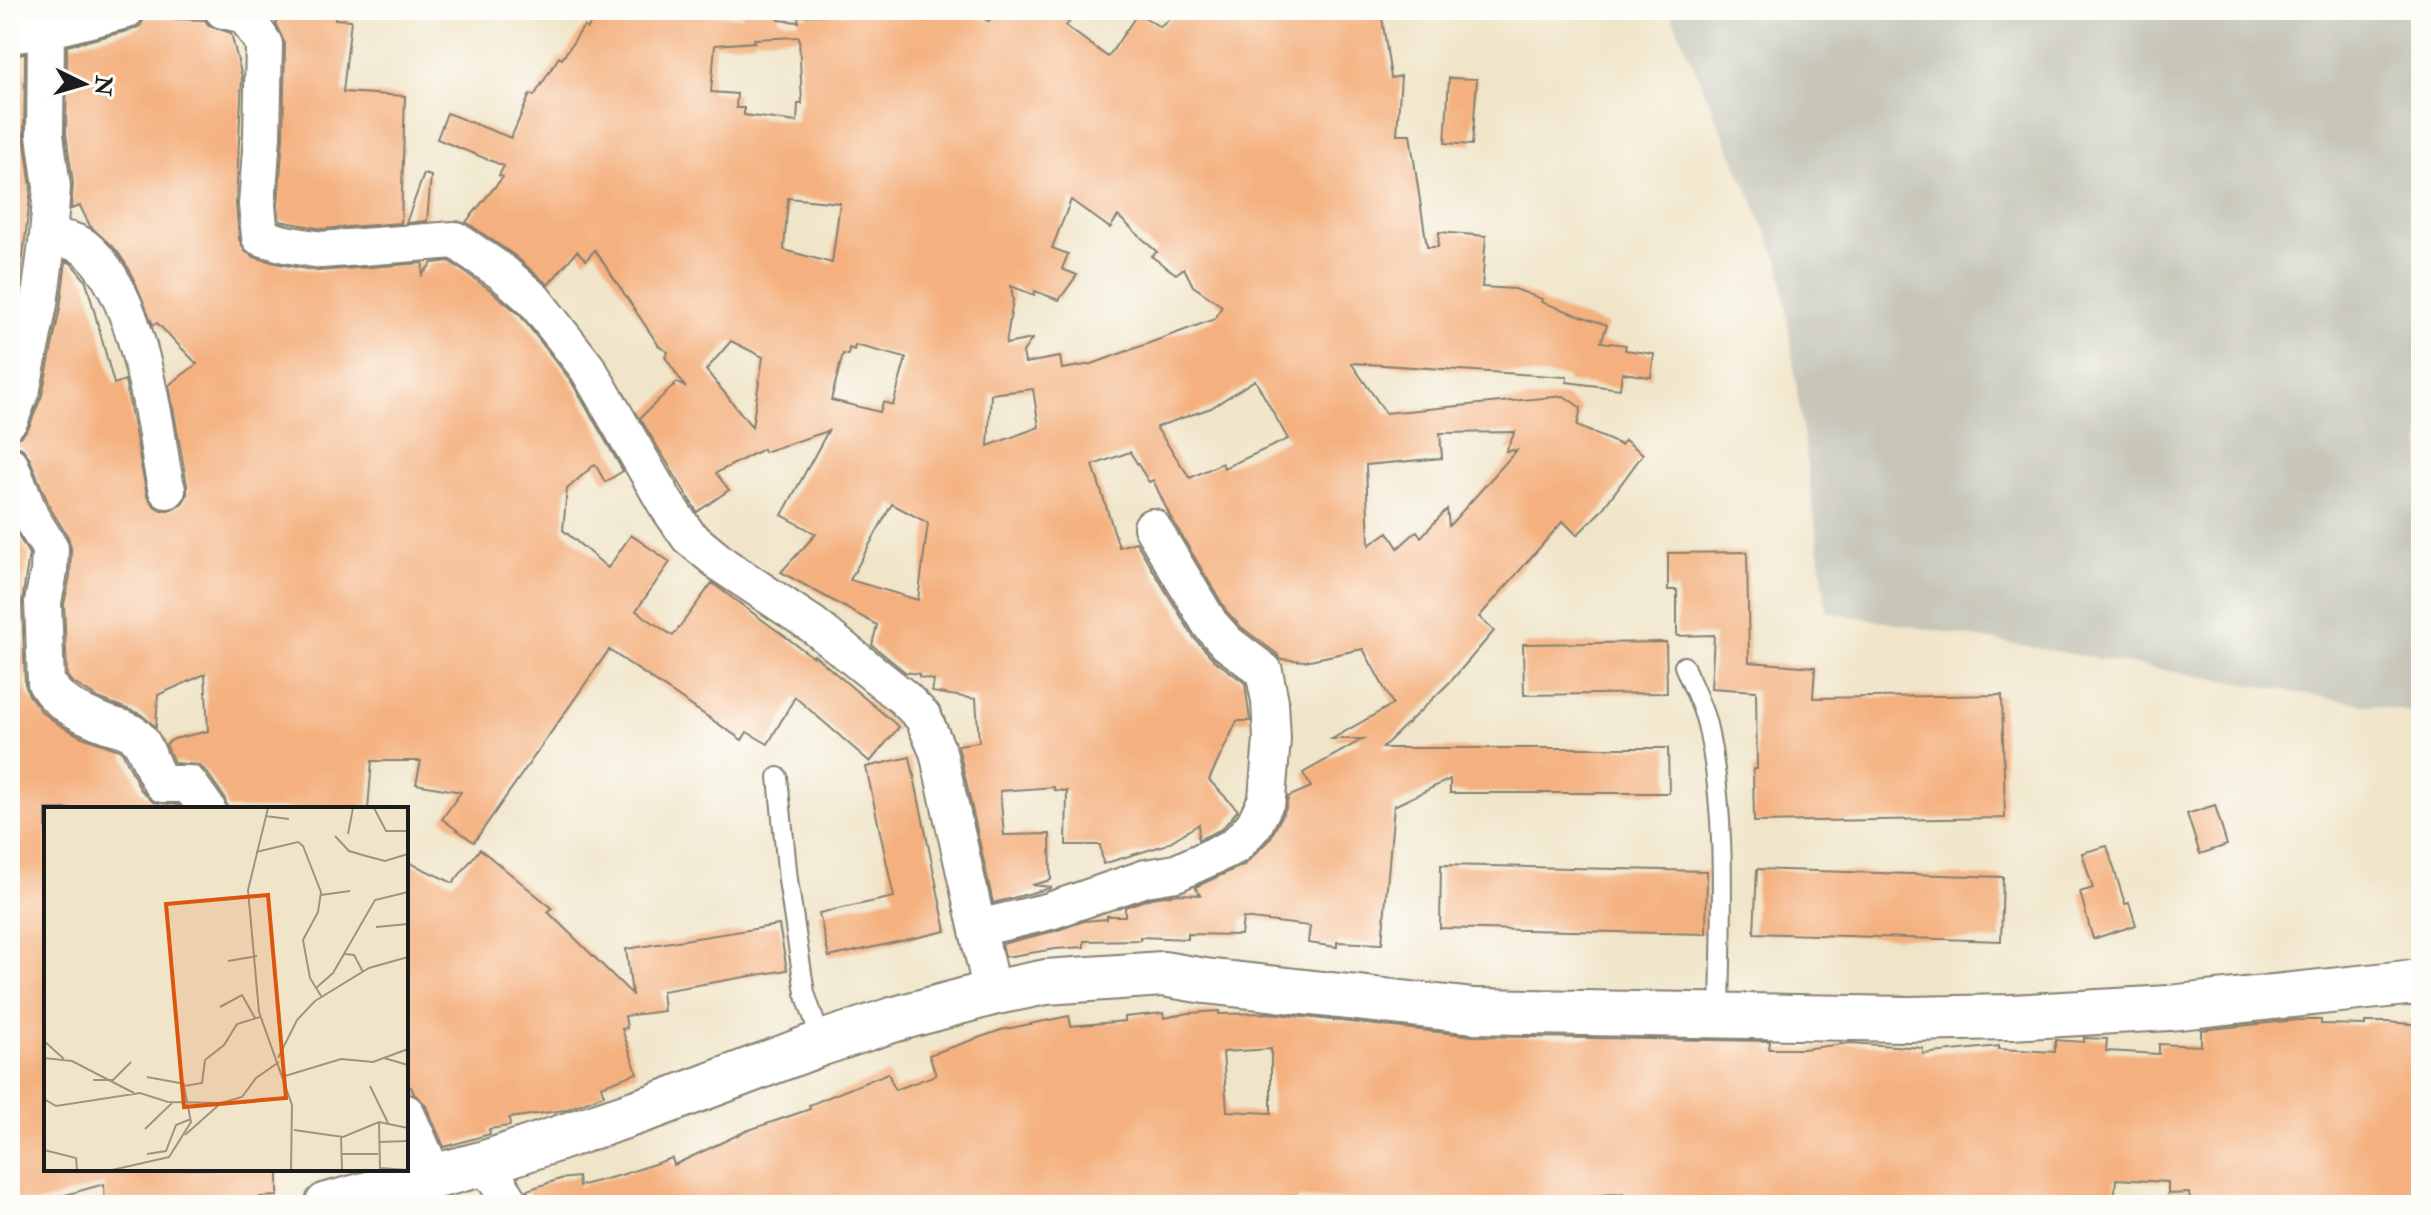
<svg xmlns="http://www.w3.org/2000/svg" width="2431" height="1215" viewBox="0 0 2431 1215" font-family="'IM FELL Double Pica',serif">
<style>
.industrial{fill:#c6c5b8}
.building{fill:#f4b17f;fill-rule:evenodd}
.lines{fill:none;stroke-linecap:round;stroke-linejoin:round}
.service-casing{stroke:#868072;stroke-width:22}
.minor-casing{stroke:#868072;stroke-width:40}
.tertiary-casing{stroke:#868072;stroke-width:48}
.service{stroke:#fff;stroke-width:18}
.minor{stroke:#fff;stroke-width:36}
.tertiary{stroke:#fff;stroke-width:44}
.inset-road{fill:none;stroke:#9b9584;stroke-width:2}
.view{fill:#de560d;fill-opacity:0.15;stroke:#de560d;stroke-width:4}
.inset-edge{fill:none;stroke:#1c1c1c;stroke-width:4}
</style>
<rect width="100%" height="100%" fill="#fdfcf7"/>
<filter id="ink" filterUnits="userSpaceOnUse"><feTurbulence type="fractalNoise" baseFrequency=".0125" numOctaves="2"/><feDisplacementMap in="SourceGraphic" scale="16" xChannelSelector="R" yChannelSelector="G"/><feConvolveMatrix kernelMatrix="1 2 1 2 8 2 1 2 1" color-interpolation-filters="sRGB"/></filter>
<filter id="wash" filterUnits="userSpaceOnUse"><feTurbulence type="fractalNoise" baseFrequency=".006" numOctaves="4" result="noise"/><feDisplacementMap in="SourceGraphic" scale="32" xChannelSelector="R" yChannelSelector="G"/><feGaussianBlur stdDeviation="1.8" result="paint"/><feColorMatrix in="noise" values="0 0 0 0 0 0 0 0 0 0 0 0 0 0 0 0 0 1.4 0 .05"/><feComposite in="paint" operator="in"/></filter>
<g filter="url(#wash)">
<rect width="100%" height="100%" fill="#f0e5c9"/>
<path class="industrial" d="M 1669,10 L 2421,10 L 2421,714 L 1827,612 L 1780,264 Z"/>
<g id="blocks">
<path class="building" d="M 278,10 L 334,10 L 335,19 L 351,20 L 343,92 L 405,96 L 401,223 L 322,229 L 280,221 L 278,205 L 283,137 L 285,44 L 276,25 Z
M 600,10 L 665,10 L 742,17 L 742,10 L 778,10 L 779,20 L 799,22 L 798,16 L 908,10 L 960,10 L 989,21 L 996,10 L 1078,10 L 1066,26 L 1108,57 L 1138,13 L 1160,27 L 1182,10 L 1381,10 L 1391,78 L 1401,76 L 1397,134 L 1410,134 L 1427,247 L 1438,247 L 1439,232 L 1486,236 L 1482,287 L 1515,289 L 1542,299 L 1541,302 L 1607,325 L 1601,342 L 1626,345 L 1625,350 L 1654,354 L 1651,377 L 1622,373 L 1620,389 L 1567,382 L 1567,377 L 1351,363 L 1386,413 L 1564,396 L 1581,408 L 1577,426 L 1621,445 L 1625,440 L 1643,454 L 1601,511 L 1577,535 L 1563,521 L 1479,617 L 1494,631 L 1452,680 L 1382,748 L 1668,748 L 1669,793 L 1450,793 L 1450,779 L 1394,806 L 1382,944 L 1337,942 L 1337,947 L 1308,943 L 1310,926 L 1243,918 L 1241,935 L 1188,934 L 1188,939 L 1140,937 L 1140,940 L 1084,941 L 1084,947 L 1055,949 L 1005,957 L 1002,944 L 1055,931 L 1084,921 L 1107,919 L 1107,916 L 1125,916 L 1125,907 L 1151,898 L 1179,894 L 1200,895 L 1195,887 L 1244,865 L 1270,839 L 1286,808 L 1288,797 L 1311,787 L 1303,773 L 1363,739 L 1332,739 L 1393,704 L 1363,649 L 1305,661 L 1280,659 L 1277,654 L 1241,627 L 1227,612 L 1170,516 L 1153,480 L 1149,482 L 1130,452 L 1093,465 L 1119,547 L 1136,542 L 1194,638 L 1214,660 L 1245,683 L 1250,721 L 1237,721 L 1209,780 L 1238,810 L 1222,829 L 1198,840 L 1199,824 L 1165,845 L 1103,864 L 1100,845 L 1066,845 L 1067,791 L 1054,790 L 1054,787 L 1000,791 L 1004,835 L 1050,834 L 1051,880 L 1032,885 L 1051,887 L 1051,888 L 993,903 L 958,745 L 979,742 L 976,699 L 932,692 L 934,680 L 919,677 L 919,674 L 905,672 L 872,645 L 877,625 L 781,572 L 816,534 L 782,515 L 828,431 L 764,452 L 763,449 L 716,473 L 729,490 L 697,512 L 640,418 L 677,382 L 686,388 L 665,357 L 668,352 L 659,346 L 595,250 L 586,260 L 577,251 L 548,285 L 514,255 L 466,222 L 503,177 L 499,175 L 504,166 L 437,139 L 447,113 L 511,138 L 530,94 L 534,96 L 559,57 L 562,59 L 584,26 L 587,29 ZM 799,37 L 802,104 L 798,104 L 797,122 L 744,115 L 744,108 L 736,108 L 737,94 L 711,92 L 715,45 L 755,42 L 754,39 ZM 788,198 L 840,203 L 832,263 L 784,250 ZM 1071,200 L 1110,228 L 1118,216 L 1157,252 L 1151,256 L 1176,274 L 1184,268 L 1193,286 L 1222,306 L 1215,319 L 1092,364 L 1062,369 L 1060,357 L 1025,363 L 1023,352 L 1032,339 L 1006,344 L 1013,300 L 1011,286 L 1034,295 L 1035,291 L 1059,300 L 1077,275 L 1062,269 L 1068,254 L 1052,248 ZM 731,341 L 763,357 L 752,427 L 706,370 ZM 855,345 L 906,358 L 893,405 L 883,402 L 880,412 L 831,400 L 843,354 L 848,355 L 849,348 L 854,350 ZM 1255,380 L 1288,439 L 1224,468 L 1222,463 L 1190,478 L 1156,427 L 1211,408 ZM 1033,389 L 1039,427 L 988,446 L 991,394 ZM 1515,432 L 1506,451 L 1517,450 L 1449,526 L 1447,509 L 1421,537 L 1417,531 L 1398,548 L 1388,532 L 1369,545 L 1366,465 L 1442,458 L 1440,433 ZM 892,504 L 928,523 L 918,600 L 850,580 Z
M 145,18 L 205,20 L 209,26 L 231,33 L 242,77 L 236,204 L 239,239 L 245,251 L 254,257 L 279,264 L 318,271 L 423,263 L 422,275 L 432,263 L 449,261 L 489,289 L 519,314 L 571,381 L 623,471 L 605,482 L 595,464 L 567,489 L 563,530 L 608,568 L 631,535 L 670,562 L 636,611 L 673,636 L 712,583 L 813,657 L 814,655 L 899,727 L 870,762 L 795,697 L 768,744 L 747,732 L 742,740 L 609,650 L 474,842 L 442,819 L 461,792 L 416,784 L 421,761 L 372,761 L 368,809 L 228,809 L 224,797 L 206,771 L 198,765 L 174,763 L 166,744 L 174,739 L 208,731 L 205,674 L 158,695 L 156,727 L 140,714 L 98,698 L 72,682 L 67,676 L 64,604 L 70,576 L 71,548 L 68,537 L 50,508 L 29,457 L 22,448 L 10,444 L 10,440 L 22,436 L 29,427 L 42,395 L 60,308 L 66,261 L 71,263 L 86,281 L 114,384 L 125,380 L 147,496 L 153,505 L 160,510 L 171,510 L 182,504 L 187,495 L 187,485 L 169,385 L 197,364 L 157,323 L 153,325 L 131,272 L 117,251 L 90,226 L 80,206 L 71,209 L 73,184 L 66,134 L 67,46 L 131,30 L 140,26 Z
M 25,54 L 24,135 L 31,188 L 18,301 L 10,341 L 10,56 Z
M 1449,78 L 1477,79 L 1472,145 L 1445,143 Z
M 424,174 L 431,176 L 427,221 L 406,223 Z
M 10,522 L 29,554 L 22,602 L 25,684 L 29,695 L 42,712 L 61,726 L 82,737 L 122,751 L 140,789 L 153,802 L 178,805 L 181,809 L 46,809 L 46,1169 L 278,1169 L 278,1196 L 260,1197 L 261,1205 L 105,1205 L 104,1184 L 30,1205 L 10,1205 Z
M 1747,552 L 1749,662 L 1815,667 L 1813,698 L 2002,695 L 2005,818 L 1754,822 L 1753,769 L 1757,769 L 1756,691 L 1711,688 L 1714,635 L 1677,636 L 1677,590 L 1668,590 L 1668,553 Z
M 1666,642 L 1667,693 L 1524,695 L 1523,644 Z
M 910,757 L 946,931 L 829,957 L 819,913 L 894,897 L 866,767 Z
M 2215,805 L 2227,845 L 2200,854 L 2187,814 Z
M 2107,846 L 2125,904 L 2129,903 L 2136,925 L 2093,939 L 2080,892 L 2093,888 L 2082,853 Z
M 480,849 L 552,908 L 548,912 L 632,994 L 626,949 L 779,925 L 787,970 L 662,991 L 664,1011 L 625,1016 L 627,1028 L 622,1029 L 637,1073 L 601,1086 L 604,1095 L 565,1110 L 509,1118 L 510,1126 L 489,1129 L 490,1134 L 444,1147 L 425,1104 L 414,1094 L 411,1087 L 406,1085 L 406,861 L 453,883 Z
M 1441,865 L 1707,871 L 1706,934 L 1440,928 Z
M 1757,869 L 2003,877 L 2001,941 L 1754,933 Z
M 1219,1011 L 1219,1014 L 1269,1013 L 1474,1036 L 1770,1041 L 1769,1049 L 1803,1049 L 1850,1043 L 1923,1048 L 1923,1054 L 1999,1046 L 1999,1049 L 2055,1052 L 2055,1040 L 2084,1042 L 2084,1038 L 2107,1039 L 2106,1051 L 2159,1054 L 2159,1044 L 2201,1046 L 2201,1030 L 2296,1020 L 2321,1020 L 2321,1024 L 2365,1025 L 2365,1022 L 2387,1022 L 2421,1025 L 2421,1205 L 2229,1205 L 2213,1200 L 2190,1201 L 2189,1193 L 2168,1194 L 2168,1182 L 2116,1179 L 2114,1205 L 1654,1205 L 1655,1200 L 1623,1198 L 1623,1193 L 1526,1202 L 1527,1205 L 1371,1205 L 1370,1201 L 1298,1198 L 1296,1205 L 533,1205 L 527,1190 L 560,1179 L 578,1177 L 579,1186 L 621,1175 L 672,1158 L 674,1165 L 746,1131 L 810,1109 L 809,1105 L 888,1073 L 895,1090 L 936,1075 L 929,1055 L 1001,1030 L 1069,1016 L 1071,1026 L 1125,1021 L 1125,1017 L 1163,1013 L 1164,1018 L 1189,1013 ZM 1271,1049 L 1271,1113 L 1227,1111 L 1223,1052 Z"/>
</g>
</g>
<g filter="url(#ink)">
<use href="#blocks" fill-opacity="0" stroke="#868072" stroke-width="2"/>
<g class="lines">
<defs>
<path id="service" d="M 1684,666 C 1692,686 1704,708 1708,729 C 1728,822 1721,921 1720,1016
M 778,777 L 788,880 L 805,993 L 822,1043"/>
<path id="minor" d="M 223,10 L 245,15 L 264,44 L 262,136 L 257,205 L 260,237 L 285,244 L 321,250 L 455,240 L 502,272 L 534,300 L 588,369 L 666,504 L 689,537 L 724,566 L 813,625 L 904,698 L 923,717 L 938,752 L 992,993
M 10,35 L 46,30 L 126,10
M 48,236 C 59,239 75,240 84,247 C 128,282 145,369 155,423 C 159,445 161,468 167,490
M 10,419 L 22,388 L 39,304 L 48,236 L 52,187 L 45,135 L 46,30 L 49,10
M 10,465 L 31,518 L 50,548 L 49,572 L 43,602 L 46,683 C 58,704 85,716 107,724 C 117,727 128,729 136,736 C 149,748 150,770 163,784 L 189,784 L 207,809
M 978,928 L 1050,911 L 1146,878 L 1176,873 L 1235,846 L 1254,825 L 1267,799 L 1272,739 L 1270,701 L 1264,671 L 1227,643 L 1210,624 L 1152,527
M 406,1113 L 434,1176
M 485,1163 L 512,1205"/>
<path id="tertiary" d="M 327,1205 L 485,1163 L 655,1106 L 822,1043 L 892,1020 L 992,993 L 1046,982 L 1163,974 L 1205,981 L 1474,1011 L 1907,1019 L 2011,1017 L 2169,1008 L 2406,983 L 2421,983"/>
</defs>
<use href="#service" class="service-casing"/>
<use href="#minor" class="minor-casing"/>
<use href="#tertiary" class="tertiary-casing"/>
<use href="#service" class="service"/>
<use href="#minor" class="minor"/>
<use href="#tertiary" class="tertiary"/>
</g>
</g>
<g transform="translate(44 807)">
<rect width="364" height="364" fill="#f0e5c9"/>
<path class="inset-road" d="M 224,1 L 204,83 L 215,205 L 248,298 L 247,363M 330,1 L 342,24 L 364,24M 221,9 L 245,12M 304,27 L 309,1M 291,29 L 305,44 L 322,49 L 341,54 L 364,47M 212,45 L 254,35 L 259,39 L 277,85 L 274,105 L 259,133 L 266,171 L 277,189M 277,88 L 306,84M 332,120 L 364,117M 300,147 L 310,148 L 319,165M 184,154 L 213,149M 272,181 L 289,166 L 331,93 L 364,85M 176,200 L 198,188 L 211,211M 0,234 L 20,252M 0,251 L 28,254 L 90,286M 234,251 L 253,213 L 271,194 L 325,161 L 364,150M 340,251 L 364,258M 241,269 L 297,252 L 329,255 L 364,242M 103,270 L 141,277M 49,273 L 69,273 L 87,255M 326,279 L 344,316M 0,292 L 12,299 L 96,286 L 124,295 L 177,296M 335,315 L 336,361 L 364,363M 101,322 L 129,295M 250,323 L 299,330 L 335,315 L 364,321M 141,328 L 177,296 L 198,290 L 212,271 L 235,255M 297,330 L 298,363M 335,335 L 364,334M 0,343 L 32,351 L 33,363M 103,347 L 122,344 L 132,318 L 147,312M 298,347 L 334,347M 68,363 L 125,350 L 147,315 L 140,279 L 158,276 L 161,253 L 180,238 L 193,217 L 216,210"/>
<path class="view" d="M 224,88 L 242,291 L 140,300 L 122,97 Z"/>
<rect width="364" height="364" class="inset-edge"/>
</g>
<rect width="2431" height="1215" fill="none" stroke="#fdfcf7" stroke-width="40"/>
<g transform="translate(84 84) rotate(95)" stroke="#fdfcf7" stroke-width="6" paint-order="stroke">
<path d="M0-6L14 30L0 20L-14 30Z" fill="#1c1c1c"/>
<text y="-12" font-size="22" font-weight="bold" text-anchor="middle" fill="#1c1c1c">N</text>
</g>
</svg>
